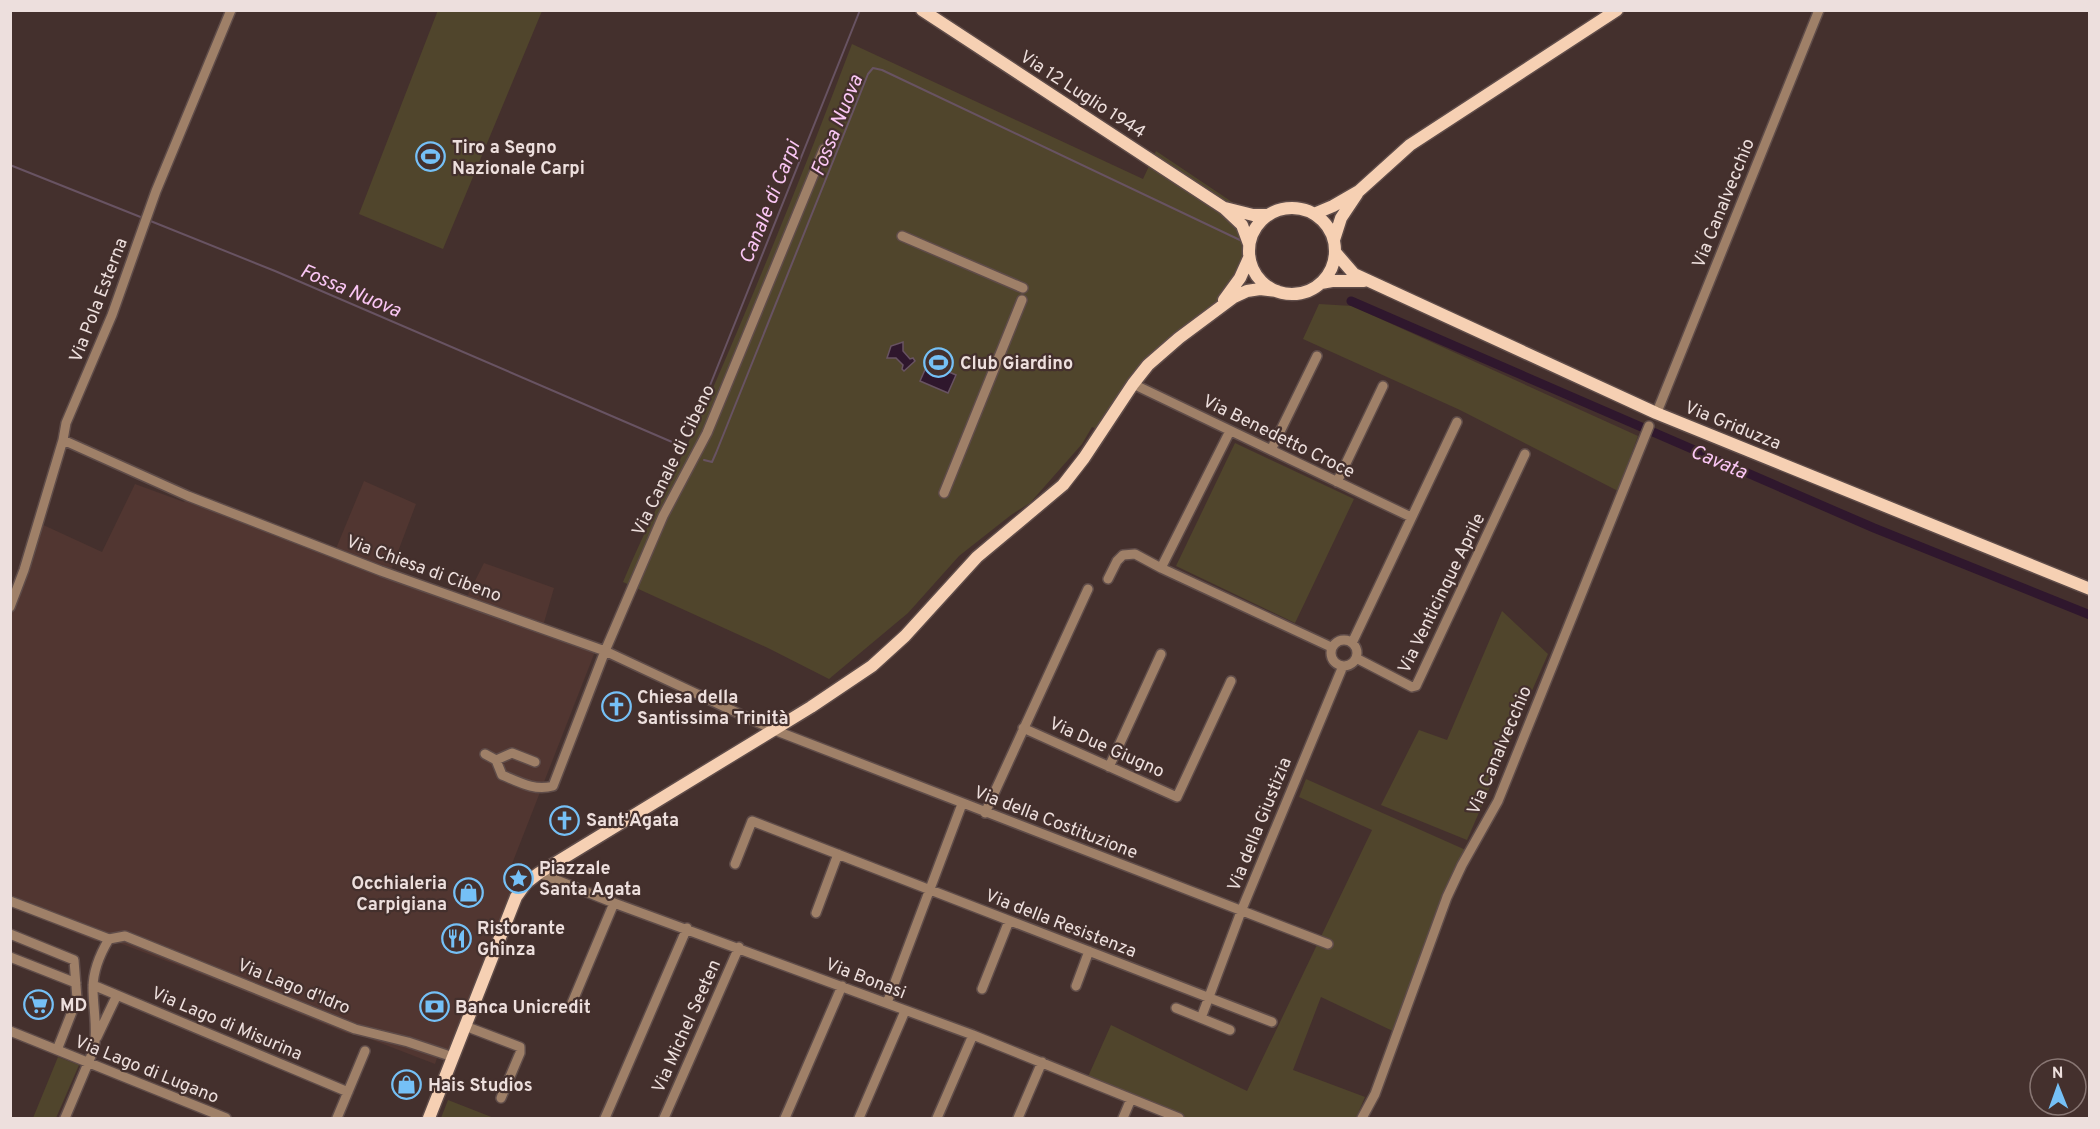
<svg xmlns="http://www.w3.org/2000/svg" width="2100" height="1129" viewBox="0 0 2100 1129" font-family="Overpass,sans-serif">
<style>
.built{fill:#513631}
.green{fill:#50452c}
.water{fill:#2f172d;stroke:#685362;stroke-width:1.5}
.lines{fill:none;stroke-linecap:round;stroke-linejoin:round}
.stream{stroke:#685362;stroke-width:2}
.canal{stroke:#2f172d;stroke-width:9}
.minor-casing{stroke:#5f4c49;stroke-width:12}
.major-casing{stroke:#5f4c49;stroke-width:15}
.minor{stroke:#9f8068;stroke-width:9}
.major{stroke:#f6d0b3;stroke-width:12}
.labels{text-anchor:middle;stroke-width:4.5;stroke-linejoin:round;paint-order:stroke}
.street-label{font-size:18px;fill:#eddfdd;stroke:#44302d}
.poi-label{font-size:18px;font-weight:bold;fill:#eddfdd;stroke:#44302d;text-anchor:start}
.water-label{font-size:20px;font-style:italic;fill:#fac6f4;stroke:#44302d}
</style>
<rect width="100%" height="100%" fill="#44302d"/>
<path class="built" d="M 364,481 L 416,504 L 391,570 L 467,597 L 484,563 L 554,588 L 543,626 L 598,644 L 510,869 L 530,876 L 453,1057 L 439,1052 L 435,1064 L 365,1037 L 346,1033 L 229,985 L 109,939 L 95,941 L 11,906 L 10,601 L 39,523 L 102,552 L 135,484 L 184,502 L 186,498 L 335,551 Z"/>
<path class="green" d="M 438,10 L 542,11 L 443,249 L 359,214 Z
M 852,44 L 1143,179 L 1156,151 L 1238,206 L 1243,258 L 1237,275 L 1245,294 L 1144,373 L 1105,433 L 1092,427 L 1082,444 L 1030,503 L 1011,515 L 959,556 L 908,613 L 829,679 L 768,648 L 623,582 C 649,519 682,460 709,397 C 760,280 807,163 852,44 Z
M 1319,304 L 1352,306 L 1638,436 L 1618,491 L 1460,410 L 1303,339 Z
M 1235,443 L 1354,499 L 1295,623 L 1176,566 Z
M 1502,611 L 1548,654 L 1467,840 L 1381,805 L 1419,730 L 1447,740 Z
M 1306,779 L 1468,851 L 1397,1033 L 1321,997 L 1293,1070 L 1365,1097 L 1356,1118 L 1185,1118 L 1087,1079 L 1111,1025 L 1247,1091 L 1372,830 L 1299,797 Z
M 58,1057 L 79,1065 L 56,1118 L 33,1118 Z
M 448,1100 L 494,1118 L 441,1118 Z"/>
<path class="water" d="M 903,342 L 903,351 L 910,359 L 913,358 L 915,361 L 904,371 L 902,369 L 903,365 L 896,358 L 887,358 L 891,346 Z
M 928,363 L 956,375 L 948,393 L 920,381 Z"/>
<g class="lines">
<path class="stream" d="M 10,165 L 143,218
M 148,220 L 275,271 L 679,445
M 703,403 L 860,10
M 704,460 L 712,462 L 716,453 L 868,74 L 873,68 L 882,70 L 1242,241"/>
<path class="canal" d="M 1351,301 L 1874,528 L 2090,615"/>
<defs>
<path id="minor" d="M 902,236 L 1023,288
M 1133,384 L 1411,517
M 1659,407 L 1819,10
M 1230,431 L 1161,568 L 1331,647
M 63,440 L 188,496 L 381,571 L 605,651 L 774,730 L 1328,944
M 1271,450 L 1317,356
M 1337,482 L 1383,386
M 944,493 L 1022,300
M 1108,579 L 1117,561 L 1123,555 L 1135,554 L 1161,568
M 10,607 L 24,570 L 63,440 L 66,423 L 112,315 L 156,191 L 231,10
M1331 653a13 13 0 1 1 26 0a13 13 0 1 1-26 0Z
M 1352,643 L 1457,422
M 1356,658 L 1412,687 L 1416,686 L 1525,454
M 1023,728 L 1177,797 L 1231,681
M 485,754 L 496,760 L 502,775 C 519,782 534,791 553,786 L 605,651 L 663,516 L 707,433 L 824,149
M 496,760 L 512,753 L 535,762
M 1109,767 L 1161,654
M 985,813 L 1088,589
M 735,864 L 752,821 L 1272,1022
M 539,873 L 614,903 L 973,1035 L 1179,1118
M 10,901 L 109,939
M 816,913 L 838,854
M 10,934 L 74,960 L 77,999 L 57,1050
M 10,957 L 76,983
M 93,985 L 348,1092
M 1076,986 L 1089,951
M 982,989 L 1009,921
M 572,1003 L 614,903
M 887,1003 L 962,804
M 1176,1008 L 1230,1030
M 1201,1018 L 1242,909 L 1343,666
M 465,1026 L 520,1047 L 520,1053 L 501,1098
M 10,1031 L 226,1118
M 97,1037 L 117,995
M 65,1118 L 94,1049 C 98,1029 93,1008 93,988 C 93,970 100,954 109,939 L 125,936 L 355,1029 L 408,1042 L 453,1057
M 337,1118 L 365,1051
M 605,1118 L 687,928
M 664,1118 L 739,947
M 785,1118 L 842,986
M 859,1118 L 905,1011
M 937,1118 L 973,1035
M 1018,1118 L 1042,1062
M 1123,1118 L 1131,1099
M 1362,1118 L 1375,1094 L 1447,897 L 1462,865 L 1498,801 L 1649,426"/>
<path id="major" d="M 922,10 L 1224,208 L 1242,225 L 1249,244
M1249 251a43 43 0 1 1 86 0a43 43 0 1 1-86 0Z
M 1225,208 L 1253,215 L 1268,215
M 1314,214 L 1333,206 L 1359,191 L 1410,145 L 1617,10
M 1334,240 L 1341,218 L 1357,194
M 1335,252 L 1354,274 L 1656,413 L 2090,589
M 1321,283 L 1332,281 L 1364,281
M 1224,300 L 1240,278 L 1249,258
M 429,1118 L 516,897 L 526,883 L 539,873 L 811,707 L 872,666 L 905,636 L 977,557 L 1063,485 L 1084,458 L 1133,384 L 1148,365 L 1179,338 L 1234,297 L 1247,291 L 1260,289 L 1277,291"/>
</defs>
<use href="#minor" class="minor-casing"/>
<use href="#major" class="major-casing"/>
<use href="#minor" class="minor"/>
<use href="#major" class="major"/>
</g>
<defs>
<symbol id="stadium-ring" viewBox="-11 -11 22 22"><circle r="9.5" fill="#44302d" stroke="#75c0f6" stroke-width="1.5"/><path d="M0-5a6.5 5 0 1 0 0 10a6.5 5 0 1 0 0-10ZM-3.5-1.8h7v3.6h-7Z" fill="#75c0f6"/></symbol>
<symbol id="church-ring" viewBox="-11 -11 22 22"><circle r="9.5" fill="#44302d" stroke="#75c0f6" stroke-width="1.5"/><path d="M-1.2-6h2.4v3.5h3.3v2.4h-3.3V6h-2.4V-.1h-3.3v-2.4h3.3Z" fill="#75c0f6"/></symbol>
<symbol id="sight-ring" viewBox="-11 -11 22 22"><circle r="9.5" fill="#44302d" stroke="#75c0f6" stroke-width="1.5"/><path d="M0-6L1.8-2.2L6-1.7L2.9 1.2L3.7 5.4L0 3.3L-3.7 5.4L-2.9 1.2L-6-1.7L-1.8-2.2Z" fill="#75c0f6"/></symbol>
<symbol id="shop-ring" viewBox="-11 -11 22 22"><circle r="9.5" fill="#44302d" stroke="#75c0f6" stroke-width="1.5"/><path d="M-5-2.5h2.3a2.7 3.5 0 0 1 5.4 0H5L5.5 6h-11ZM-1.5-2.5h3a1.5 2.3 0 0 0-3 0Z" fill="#75c0f6"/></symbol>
<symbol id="restaurant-ring" viewBox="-11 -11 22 22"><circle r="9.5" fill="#44302d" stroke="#75c0f6" stroke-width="1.5"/><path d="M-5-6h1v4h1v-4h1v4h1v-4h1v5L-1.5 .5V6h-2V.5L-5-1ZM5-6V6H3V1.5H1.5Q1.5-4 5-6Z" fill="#75c0f6"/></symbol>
<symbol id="supermarket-ring" viewBox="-11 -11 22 22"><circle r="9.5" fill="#44302d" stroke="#75c0f6" stroke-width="1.5"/><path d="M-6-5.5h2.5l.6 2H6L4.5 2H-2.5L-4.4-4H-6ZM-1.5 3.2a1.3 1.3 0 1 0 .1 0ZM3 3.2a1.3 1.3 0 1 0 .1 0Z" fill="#75c0f6"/></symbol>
<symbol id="bank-ring" viewBox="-11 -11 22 22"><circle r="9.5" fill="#44302d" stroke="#75c0f6" stroke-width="1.5"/><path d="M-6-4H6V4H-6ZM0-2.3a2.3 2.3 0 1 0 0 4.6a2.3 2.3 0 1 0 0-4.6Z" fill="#75c0f6"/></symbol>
</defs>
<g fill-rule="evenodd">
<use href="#stadium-ring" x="414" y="140" width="33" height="33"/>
<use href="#stadium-ring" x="922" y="346" width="33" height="33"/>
<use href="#church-ring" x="600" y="690" width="33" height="33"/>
<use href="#church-ring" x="548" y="804" width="33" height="33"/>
<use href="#sight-ring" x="502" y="862" width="33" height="33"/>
<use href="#shop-ring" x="452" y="876" width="33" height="33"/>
<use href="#restaurant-ring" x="440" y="922" width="33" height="33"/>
<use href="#supermarket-ring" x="22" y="988" width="33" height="33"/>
<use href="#bank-ring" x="418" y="990" width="33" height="33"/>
<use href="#shop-ring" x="390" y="1068" width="33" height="33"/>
</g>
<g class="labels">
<g class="street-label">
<text transform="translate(1083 94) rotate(33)" y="6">Via 12 Luglio 1944</text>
<text transform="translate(1723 203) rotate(-68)" y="6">Via Canalvecchio</text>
<text transform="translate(98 300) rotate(-69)" y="6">Via Pola Esterna</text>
<text transform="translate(1733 425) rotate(22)" y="6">Via Griduzza</text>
<text transform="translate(1279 436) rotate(26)" y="6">Via Benedetto Croce</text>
<text transform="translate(673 460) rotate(-64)" y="6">Via Canale di Cibeno</text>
<text transform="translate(424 568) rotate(20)" y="6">Via Chiesa di Cibeno</text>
<text transform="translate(1441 593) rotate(-64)" y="6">Via Venticinque Aprile</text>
<text transform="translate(1107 747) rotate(24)" y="6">Via Due Giugno</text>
<text transform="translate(1499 750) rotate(-67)" y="6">Via Canalvecchio</text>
<text transform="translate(1056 822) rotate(21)" y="6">Via della Costituzione</text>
<text transform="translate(1259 824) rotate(-68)" y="6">Via della Giustizia</text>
<text transform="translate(1061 923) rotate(21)" y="6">Via della Resistenza</text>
<text transform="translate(866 978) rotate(21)" y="6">Via Bonasi</text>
<text transform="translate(294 986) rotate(22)" y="6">Via Lago d'Idro</text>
<text transform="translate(227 1023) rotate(23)" y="6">Via Lago di Misurina</text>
<text transform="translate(686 1026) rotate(-66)" y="6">Via Michel Seeten</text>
<text transform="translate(147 1069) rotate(22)" y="6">Via Lago di Lugano</text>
</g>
<g class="poi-label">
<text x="452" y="153">Tiro a Segno<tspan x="452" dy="21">Nazionale Carpi</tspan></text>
<text x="960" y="369">Club Giardino</text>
<text x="637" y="703">Chiesa della<tspan x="637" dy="21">Santissima Trinità</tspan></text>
<text x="586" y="826">Sant'Agata</text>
<text x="539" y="874">Piazzale<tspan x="539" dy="21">Santa Agata</tspan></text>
<text x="447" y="889" text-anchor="end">Occhialeria<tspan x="447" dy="21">Carpigiana</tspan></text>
<text x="477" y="934">Ristorante<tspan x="477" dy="21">Ghinza</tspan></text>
<text x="60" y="1011">MD</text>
<text x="455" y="1013">Banca Unicredit</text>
<text x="428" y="1091">Hais Studios</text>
</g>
<g class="water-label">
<text transform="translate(836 125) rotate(-68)" y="7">Fossa Nuova</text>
<text transform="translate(769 202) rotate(-68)" y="7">Canale di Carpi</text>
<text transform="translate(351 290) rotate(23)" y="7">Fossa Nuova</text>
<text transform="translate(1719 461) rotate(23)" y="7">Cavata</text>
</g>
</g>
<rect width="2100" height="1129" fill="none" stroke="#eddfdd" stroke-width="24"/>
<g transform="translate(2058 1087) rotate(359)"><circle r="28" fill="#44302d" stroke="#887673" stroke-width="1.5"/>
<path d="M0-4.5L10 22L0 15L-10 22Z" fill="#75c0f6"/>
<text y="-9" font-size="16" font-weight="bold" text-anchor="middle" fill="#eddfdd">N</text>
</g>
</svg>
